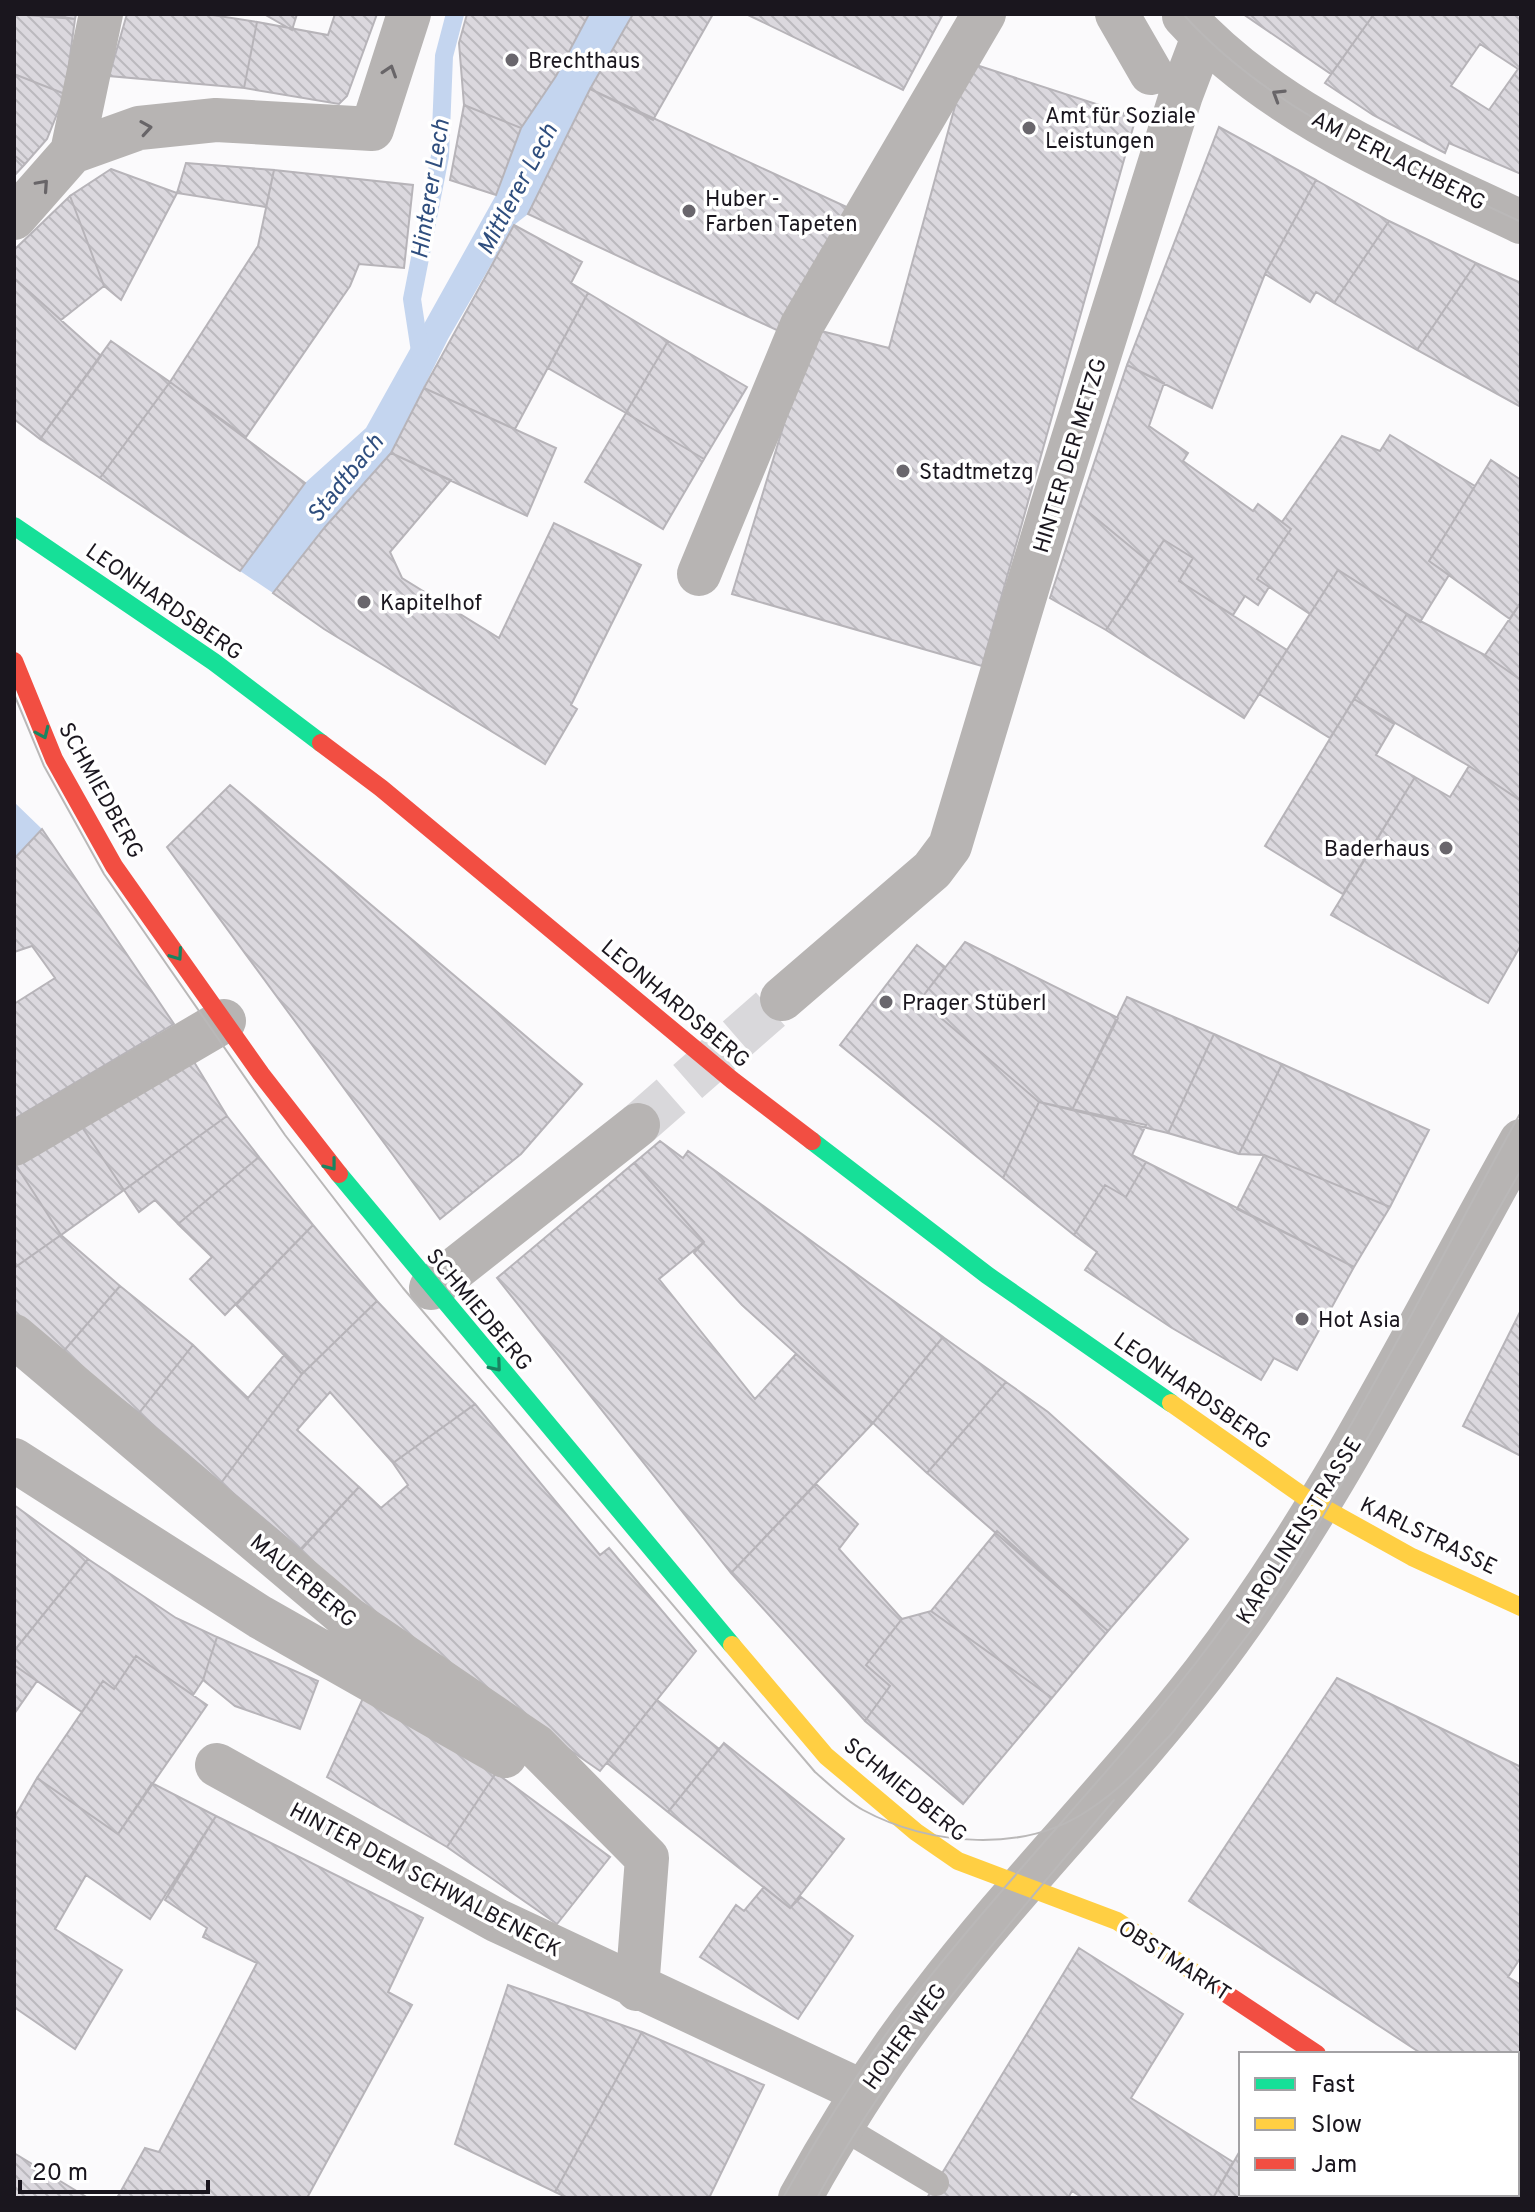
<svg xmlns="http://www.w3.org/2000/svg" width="1535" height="2212" viewBox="0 0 1535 2212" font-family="Overpass,sans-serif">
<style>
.water{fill:#c4d5ef}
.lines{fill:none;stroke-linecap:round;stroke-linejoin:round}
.stream{stroke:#c4d5ef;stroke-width:18}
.building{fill:url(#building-back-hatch);stroke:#b7b4b9;stroke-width:2;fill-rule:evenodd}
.street-tunnel{stroke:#d9d8db;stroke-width:44;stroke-dasharray:44 22;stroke-linecap:butt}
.lane{stroke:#b7b4b3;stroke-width:26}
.street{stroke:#b7b4b3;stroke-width:44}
.fast{stroke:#16e098;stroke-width:18}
.slow{stroke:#ffcf43;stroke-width:18}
.jam{stroke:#f24e42;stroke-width:18}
.tram{stroke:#bab8b8;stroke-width:2}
.oneway{stroke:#686568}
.oneway2{stroke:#188561}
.poi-dot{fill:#69666c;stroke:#fff;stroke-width:3}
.labels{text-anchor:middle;stroke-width:7;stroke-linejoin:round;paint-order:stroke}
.poi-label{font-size:22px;fill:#1a161e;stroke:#fff;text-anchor:start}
.street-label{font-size:22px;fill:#1a161e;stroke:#fff}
.water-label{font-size:24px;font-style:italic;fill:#2f4e7e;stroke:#fff}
</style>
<defs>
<pattern id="building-back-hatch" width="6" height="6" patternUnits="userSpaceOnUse" patternTransform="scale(2)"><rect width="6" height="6" fill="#dbd8de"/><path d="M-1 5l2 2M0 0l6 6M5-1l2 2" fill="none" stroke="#bbb9be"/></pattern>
</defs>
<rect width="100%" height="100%" fill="#fbfafc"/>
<path class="water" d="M 589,14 L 633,14 L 590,89 L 528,214 L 514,225 L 448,339 L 391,453 L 325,527 L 273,593 L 240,571 L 305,483 L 366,428 L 496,195 L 521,128 L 556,76 Z
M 14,802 L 42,829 L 14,859 Z"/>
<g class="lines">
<path class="stream" d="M 421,358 L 412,299 L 440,156 L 444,56 L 455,14"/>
</g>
<path class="building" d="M 14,14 L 75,19 L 65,94 L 14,74 Z
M 44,14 L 76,14 L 75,19 Z
M 127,14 L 206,14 L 257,22 L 244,88 L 109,76 Z
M 264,14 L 297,14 L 292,30 Z
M 335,14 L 377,14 L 347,96 L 339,104 L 244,88 L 257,22 L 328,35 Z
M 467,14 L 589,14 L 556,76 L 521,128 L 464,105 L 459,43 Z
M 633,14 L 713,14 L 653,120 L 590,89 Z
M 746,14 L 943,14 L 903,90 Z
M 1243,14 L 1374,14 L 1331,74 Z
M 1374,14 L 1521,14 L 1521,174 L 1449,143 L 1445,153 L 1373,115 L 1325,83 ZM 1480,44 L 1518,69 L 1489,110 L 1451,86 Z
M 967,62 L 1136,117 L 982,666 L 732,594 L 813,329 L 889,348 Z
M 14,74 L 65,94 L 47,139 L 25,164 L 14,155 Z
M 590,89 L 851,209 L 783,333 L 528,214 Z
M 464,105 L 521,128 L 496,195 L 450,180 Z
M 1219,127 L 1316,180 L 1265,274 L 1212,408 L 1127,365 Z
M 14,155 L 25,164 L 14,176 Z
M 186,163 L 274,170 L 266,207 L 177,193 Z
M 111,169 L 177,193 L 121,300 L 104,286 L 70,196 Z
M 274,170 L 413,185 L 404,268 L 359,264 L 350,286 L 246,437 L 170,382 L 258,246 Z
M 1316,180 L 1389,221 L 1334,303 L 1316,292 L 1310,302 L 1265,274 Z
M 70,196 L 104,286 L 61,320 L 14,278 L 14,250 Z
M 1389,221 L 1476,263 L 1417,350 L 1334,303 Z
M 514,225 L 582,262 L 571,283 L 588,293 L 515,429 L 424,388 Z
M 1476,263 L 1521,283 L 1521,407 L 1417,350 Z
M 14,278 L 101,356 L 40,439 L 14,419 Z
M 588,293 L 668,341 L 626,413 L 548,368 Z
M 111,341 L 170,382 L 100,478 L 40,439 Z
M 668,341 L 747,387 L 704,459 L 626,413 Z
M 1127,365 L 1164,383 L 1149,426 L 1188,453 L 1183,461 L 1253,511 L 1258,504 L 1291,529 L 1257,579 L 1269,587 L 1258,605 L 1245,596 L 1233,615 L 1179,581 L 1193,558 L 1164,540 L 1149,562 L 1080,505 Z
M 170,382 L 305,483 L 240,571 L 100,478 Z
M 424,388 L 556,448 L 527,516 L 391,453 Z
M 626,413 L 704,459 L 663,529 L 585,482 Z
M 1390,435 L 1475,486 L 1429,561 L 1449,575 L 1420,622 L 1338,570 L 1310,614 L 1257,579 L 1291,529 L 1282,522 L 1342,436 L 1380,451 Z
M 391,453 L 451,480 L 390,552 L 402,578 L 499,638 L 554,523 L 641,565 L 571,705 L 577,709 L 545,764 L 324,629 L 273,593 L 325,527 Z
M 1491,460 L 1521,480 L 1521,602 L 1510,619 L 1429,561 Z
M 1080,505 L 1149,562 L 1106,630 L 1050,598 Z
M 1164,540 L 1193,558 L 1179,581 L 1287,650 L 1244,718 L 1106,630 Z
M 1338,570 L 1407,614 L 1330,738 L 1259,694 Z
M 1521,602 L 1521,680 L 1485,655 Z
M 1407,614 L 1485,655 L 1521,680 L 1521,801 L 1469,766 L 1354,699 Z
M 1354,699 L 1394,724 L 1376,755 L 1415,777 L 1343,894 L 1265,846 Z
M 1469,766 L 1521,801 L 1521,945 L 1488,1003 L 1331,915 L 1415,777 L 1450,797 Z
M 230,785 L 582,1084 L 521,1154 L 440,1219 L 167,847 Z
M 42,829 L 174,1024 L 14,1119 L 14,1004 L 55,978 L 32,946 L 14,952 L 14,859 Z
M 965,942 L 1118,1018 L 1072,1110 L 1039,1102 L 920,1000 Z
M 917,945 L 945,967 L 920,1000 L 1039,1102 L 1003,1178 L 840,1045 Z
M 1127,997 L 1214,1034 L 1168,1133 L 1072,1110 Z
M 1214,1034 L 1282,1064 L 1239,1154 L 1168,1133 Z
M 191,1057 L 227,1116 L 124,1190 L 78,1121 Z
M 1282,1064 L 1429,1130 L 1390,1207 L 1264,1155 L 1239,1154 Z
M 1039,1102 L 1146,1125 L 1132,1155 L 1146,1162 L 1126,1197 L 1105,1185 L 1074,1235 L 1003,1178 Z
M 227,1116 L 259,1157 L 178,1224 L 155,1200 L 139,1212 L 124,1190 Z
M 78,1121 L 124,1190 L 61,1235 L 14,1162 Z
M 660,1141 L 683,1158 L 688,1151 L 943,1337 L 873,1423 L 742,1305 L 694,1253 L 704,1242 L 634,1163 Z
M 1264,1155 L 1390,1207 L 1354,1267 L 1237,1209 Z
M 259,1157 L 313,1225 L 225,1315 L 190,1279 L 212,1257 L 178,1224 Z
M 14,1162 L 61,1235 L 14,1268 Z
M 1146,1162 L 1354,1267 L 1297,1370 L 1274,1358 L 1261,1380 L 1172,1328 L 1085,1270 L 1097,1252 L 1074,1235 L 1105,1185 L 1126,1197 Z
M 634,1163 L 704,1242 L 659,1279 L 755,1399 L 796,1354 L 873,1423 L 731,1573 L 497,1278 Z
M 313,1225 L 377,1301 L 302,1374 L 236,1305 Z
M 61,1235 L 120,1286 L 62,1353 L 14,1316 L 14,1268 Z
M 120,1286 L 193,1345 L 139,1413 L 62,1353 Z
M 377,1301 L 475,1404 L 393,1463 L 330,1392 L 297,1430 L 359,1487 L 301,1550 L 221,1483 L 302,1374 Z
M 1521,1310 L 1521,1456 L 1463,1426 Z
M 943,1337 L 1006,1382 L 927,1473 L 873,1423 Z
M 193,1345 L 248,1398 L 285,1354 L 302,1374 L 221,1483 L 139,1413 Z
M 1006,1382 L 1048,1412 L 1188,1539 L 1108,1631 L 927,1473 Z
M 475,1404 L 600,1555 L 609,1548 L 696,1651 L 600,1771 L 293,1557 L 359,1487 L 381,1508 L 408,1485 L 393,1463 Z
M 816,1484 L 858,1524 L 839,1549 L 902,1619 L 866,1665 L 890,1686 L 865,1721 L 731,1573 Z
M 14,1505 L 88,1559 L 14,1651 Z
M 997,1531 L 1108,1631 L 1052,1698 L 931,1611 Z
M 88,1559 L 176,1618 L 217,1637 L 203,1680 L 193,1695 L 136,1656 L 114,1689 L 103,1681 L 82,1712 L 14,1665 L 14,1651 Z
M 931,1611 L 1052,1698 L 963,1804 L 865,1721 L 890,1686 L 866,1665 L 902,1619 Z
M 217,1637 L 318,1681 L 300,1729 L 235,1706 L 203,1680 Z
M 136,1656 L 207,1705 L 118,1834 L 37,1778 L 103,1681 L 114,1689 Z
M 14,1665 L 37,1681 L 14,1714 Z
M 1337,1678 L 1521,1767 L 1521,1957 L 1508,1977 L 1521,1985 L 1521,2056 L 1517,2062 L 1517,2054 L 1422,2054 L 1189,1901 Z
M 364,1696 L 496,1773 L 447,1847 L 327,1777 Z
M 657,1700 L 719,1749 L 668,1812 L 607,1763 Z
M 724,1743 L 844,1839 L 790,1908 L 668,1812 Z
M 496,1773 L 610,1857 L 557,1924 L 447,1847 Z
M 37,1778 L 118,1834 L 152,1783 L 216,1816 L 150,1919 L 86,1875 L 55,1929 L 122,1970 L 75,2049 L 14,2007 L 14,1818 Z
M 216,1816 L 423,1918 L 388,1992 L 412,2005 L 307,2198 L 117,2198 L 145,2148 L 159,2152 L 257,1963 L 203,1937 L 207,1928 L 165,1900 Z
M 764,1887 L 790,1908 L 801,1897 L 853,1936 L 798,2019 L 700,1957 L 736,1905 L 744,1911 Z
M 1079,1948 L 1183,2014 L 1131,2098 L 1233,2162 L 1213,2198 L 1083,2198 L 1072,2191 L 1068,2198 L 927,2198 Z
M 508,1985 L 642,2032 L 555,2192 L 455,2144 Z
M 642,2032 L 764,2085 L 709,2198 L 568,2198 L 555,2192 Z
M 1521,2056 L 1521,2119 L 1517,2117 L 1517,2062 Z
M 1241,2149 L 1241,2194 L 1383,2194 L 1381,2198 L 1213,2198 Z
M 14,2153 L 88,2198 L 14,2198 Z"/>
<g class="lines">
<path class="street-tunnel" d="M 638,1125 L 782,999"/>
<path class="lane" d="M 1517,2120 L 1519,2118
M 842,2127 L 936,2183"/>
<path class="street" d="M 1117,14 L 1151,73
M 1184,16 C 1274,115 1403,166 1521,222
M 72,152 L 101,14
M 14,218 L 72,152 L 139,128 L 216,120 L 372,129 L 409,14
M 699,574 L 802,325 L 984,14
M 782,999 L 932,870 L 950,846 L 1052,506 L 1181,95 L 1203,37
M 14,1144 L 224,1021
M 431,1288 L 638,1125
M 14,1336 L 349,1619 L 536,1746 L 647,1858 L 637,1989
M 14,1460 L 260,1617 L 505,1756
M 217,1765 L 496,1920 L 863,2092
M 1517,2190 L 1521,2192
M 800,2198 C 838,2129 881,2061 930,1998 C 1016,1885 1117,1785 1204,1673 C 1330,1509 1420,1320 1521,1141"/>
<path class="fast" d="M 14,526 L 214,662 L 321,743
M 812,1141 L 987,1275 L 1171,1403
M 339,1174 L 732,1645"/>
<path class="slow" d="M 1171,1403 L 1306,1498 L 1412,1557 L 1521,1607
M 732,1645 L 826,1756 L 916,1832 L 958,1861 L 1117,1921 L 1219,1989"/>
<path class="jam" d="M 14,661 L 54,759 L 114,866 L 261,1074 L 339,1174
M 321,743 L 381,788 L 732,1080 L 812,1141
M 1219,1989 L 1317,2054"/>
<path class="tram" d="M 1183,14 C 1273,114 1402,165 1521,222
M 14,694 L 44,766 L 104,874 L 285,1135 L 403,1288 L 815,1772 C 830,1785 845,1800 863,1810 C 929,1846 1026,1854 1090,1809 C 1123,1788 1148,1758 1175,1730
M 1169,1737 L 1260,1619 L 1295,1565 L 1521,1170
M 783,2198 C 824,2125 869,2053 921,1988 C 1008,1877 1108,1776 1195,1664 C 1326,1495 1417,1298 1521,1112
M 817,2198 C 897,2051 1006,1927 1114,1800"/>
</g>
<defs><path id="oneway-chevron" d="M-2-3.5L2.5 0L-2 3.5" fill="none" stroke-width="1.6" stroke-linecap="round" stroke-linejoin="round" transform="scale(2)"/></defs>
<g class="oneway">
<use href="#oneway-chevron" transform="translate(390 71) rotate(-72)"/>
<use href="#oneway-chevron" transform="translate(1278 95) rotate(-148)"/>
<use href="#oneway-chevron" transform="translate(146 128) rotate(-9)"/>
<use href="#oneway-chevron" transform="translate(43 185) rotate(-48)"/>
</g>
<g class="oneway2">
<use href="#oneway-chevron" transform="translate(43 733) rotate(66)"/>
<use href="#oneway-chevron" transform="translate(177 955) rotate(55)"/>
<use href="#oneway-chevron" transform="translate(331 1165) rotate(52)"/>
<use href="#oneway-chevron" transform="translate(496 1366) rotate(50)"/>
</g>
<g class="poi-dot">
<circle cx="512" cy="60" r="8"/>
<circle cx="1029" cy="128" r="8"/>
<circle cx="689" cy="211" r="8"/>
<circle cx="903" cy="471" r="8"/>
<circle cx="364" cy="602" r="8"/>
<circle cx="1446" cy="848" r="8"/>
<circle cx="886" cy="1002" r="8"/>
<circle cx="1302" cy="1319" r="8"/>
</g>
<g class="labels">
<g class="poi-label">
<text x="528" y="68">Brechthaus</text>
<text x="1045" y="123">Amt für Soziale<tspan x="1045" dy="25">Leistungen</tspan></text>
<text x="705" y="206">Huber -<tspan x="705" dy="25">Farben Tapeten</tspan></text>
<text x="919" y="479">Stadtmetzg</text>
<text x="380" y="610">Kapitelhof</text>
<text x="1430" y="856" text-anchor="end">Baderhaus</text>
<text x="902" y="1010">Prager Stüberl</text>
<text x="1318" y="1327">Hot Asia</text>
</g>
<g class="street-label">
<text transform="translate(1399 160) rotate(27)" y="8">AM PERLACHBERG</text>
<text transform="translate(1069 455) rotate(-73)" y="8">HINTER DER METZG</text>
<text transform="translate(165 601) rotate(35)" y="8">LEONHARDSBERG</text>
<text transform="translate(102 790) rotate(61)" y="8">SCHMIEDBERG</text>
<text transform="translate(676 1003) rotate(40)" y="8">LEONHARDSBERG</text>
<text transform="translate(480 1309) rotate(50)" y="8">SCHMIEDBERG</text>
<text transform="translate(1193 1390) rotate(35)" y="8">LEONHARDSBERG</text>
<text transform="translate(1298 1530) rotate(-58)" y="8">KAROLINENSTRASSE</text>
<text transform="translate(1429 1535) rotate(26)" y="8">KARLSTRASSE</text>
<text transform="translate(304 1580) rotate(40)" y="8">MAUERBERG</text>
<text transform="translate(906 1789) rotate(39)" y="8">SCHMIEDBERG</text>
<text transform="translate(426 1879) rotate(28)" y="8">HINTER DEM SCHWALBENECK</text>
<text transform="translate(1175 1960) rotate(33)" y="8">OBSTMARKT</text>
<text transform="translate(904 2036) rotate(-54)" y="8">HOHER WEG</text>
</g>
<g class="water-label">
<text transform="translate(430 189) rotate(-81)" y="8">Hinterer Lech</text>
<text transform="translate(517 189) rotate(-62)" y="8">Mittlerer Lech</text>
<text transform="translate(345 478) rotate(-51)" y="8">Stadtbach</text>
</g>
</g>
<rect width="1535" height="2212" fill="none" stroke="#1a161e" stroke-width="32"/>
<rect x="1239" y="2052" width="280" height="144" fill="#ffffff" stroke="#a3a2a5" stroke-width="2"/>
<rect x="1255" y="2078" width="40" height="12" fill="#16e098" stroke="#a3a2a5" stroke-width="2"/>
<text x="1311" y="2092" font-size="24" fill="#1a161e">Fast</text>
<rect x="1255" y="2118" width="40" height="12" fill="#ffcf43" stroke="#a3a2a5" stroke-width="2"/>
<text x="1311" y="2132" font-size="24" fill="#1a161e">Slow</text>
<rect x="1255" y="2158" width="40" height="12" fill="#f24e42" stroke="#a3a2a5" stroke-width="2"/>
<text x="1311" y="2172" font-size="24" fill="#1a161e">Jam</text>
<path d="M20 2180v12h188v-12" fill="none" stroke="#1a161e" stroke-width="4"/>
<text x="32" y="2180" font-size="24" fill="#1a161e" stroke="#ffffff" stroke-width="6" paint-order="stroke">20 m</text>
</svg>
